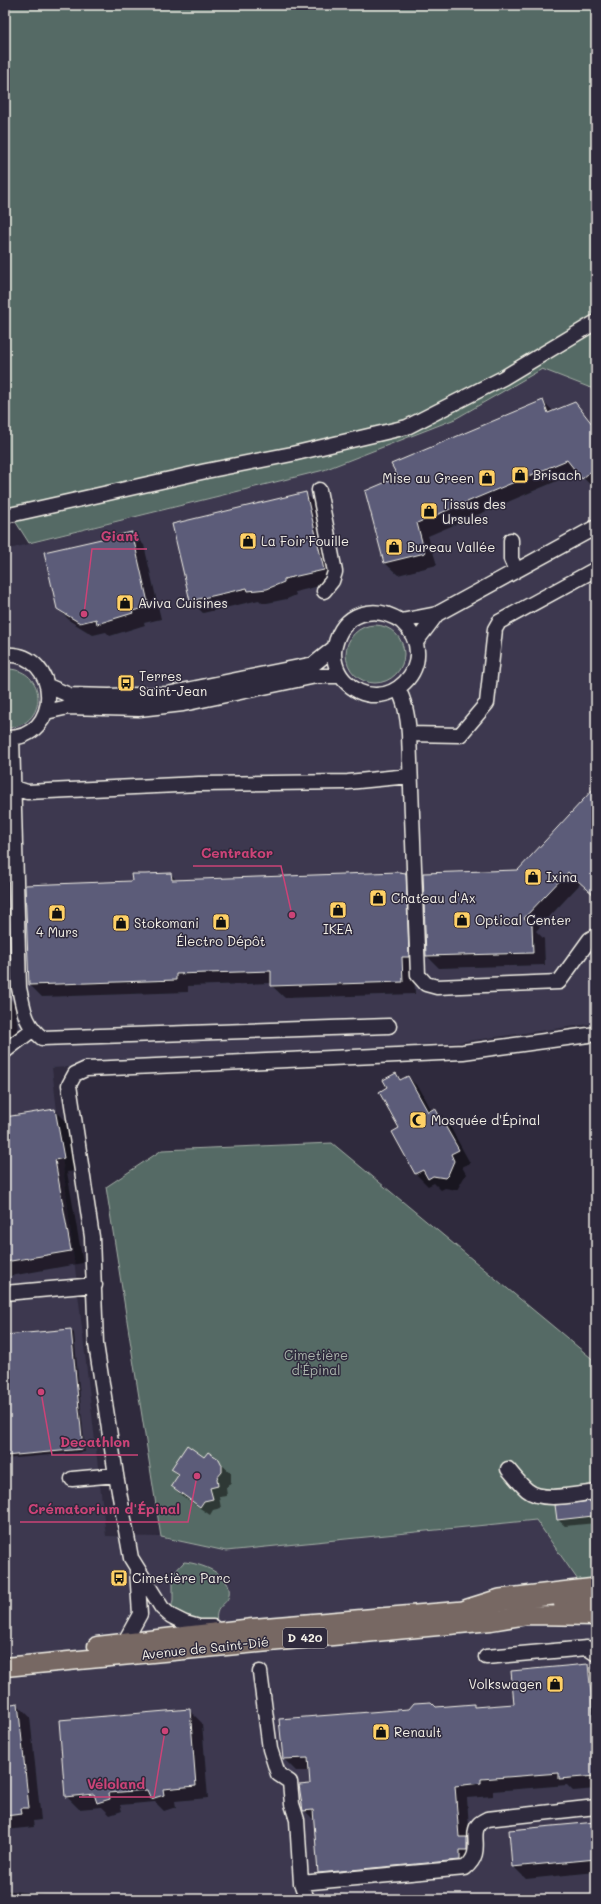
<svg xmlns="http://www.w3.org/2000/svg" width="601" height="1904" viewBox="0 0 601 1904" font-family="Mali,sans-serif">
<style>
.built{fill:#3c394f}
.green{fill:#556b65;stroke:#a4aea6}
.shadow{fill:#0007}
.building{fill:#5b5c79;stroke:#f4f1e8}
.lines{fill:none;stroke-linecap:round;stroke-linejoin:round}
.minor-casing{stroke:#f4f1e8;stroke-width:17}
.major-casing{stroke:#f4f1e8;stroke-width:21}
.highway-casing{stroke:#f4f1e8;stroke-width:24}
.minor{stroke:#2f2a3d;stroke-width:14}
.major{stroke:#776864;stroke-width:18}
.highway{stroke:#776864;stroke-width:21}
.labels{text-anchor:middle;stroke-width:3;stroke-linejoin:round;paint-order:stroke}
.shield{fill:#2f2a3d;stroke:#b9b5b5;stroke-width:1}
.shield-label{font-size:12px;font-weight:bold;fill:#f4f1e8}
.poi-label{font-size:13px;fill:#f4f1e8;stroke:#2f2a3d;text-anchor:start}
.park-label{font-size:13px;fill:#acb5ad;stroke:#2f2a3d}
.street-label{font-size:13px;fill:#f4f1e8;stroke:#2f2a3d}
.leader{fill:none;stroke:#cc4377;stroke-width:1.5}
.callout-dot{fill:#cc4377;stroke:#2f2a3d;stroke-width:1.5}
.callout-label{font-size:14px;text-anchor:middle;font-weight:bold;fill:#cc4377;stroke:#2f2a3d;stroke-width:3;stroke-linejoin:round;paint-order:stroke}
</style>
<rect width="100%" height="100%" fill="#2f2a3d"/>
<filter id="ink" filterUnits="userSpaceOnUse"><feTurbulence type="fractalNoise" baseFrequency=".025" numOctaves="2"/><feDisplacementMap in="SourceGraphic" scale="8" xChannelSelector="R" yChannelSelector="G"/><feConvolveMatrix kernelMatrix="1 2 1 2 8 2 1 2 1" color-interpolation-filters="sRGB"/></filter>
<g filter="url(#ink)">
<path class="built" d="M 542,369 L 596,390 L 596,1023 L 453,1043 L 52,1068 L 106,1536 L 161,1537 L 226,1551 L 536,1520 L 580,1583 L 596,1579 L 596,1899 L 5,1899 L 5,550 L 324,470 L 455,419 Z"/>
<path class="green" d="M 5,5 L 596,5 L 596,390 L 542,369 L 455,419 L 324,470 L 29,543 L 5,505 Z
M346 654a29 29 0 1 1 58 0a29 29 0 1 1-58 0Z
M 5,669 C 48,667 50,728 5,728 Z
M 332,1143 L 596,1362 L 596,1579 L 580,1583 L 536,1520 L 226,1551 L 161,1537 L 106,1187 L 162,1150 Z
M 184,1562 C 199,1563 233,1574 229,1595 C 227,1606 214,1605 217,1622 L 201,1623 L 171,1609 L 173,1600 L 173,1574 Z"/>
<path class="shadow" d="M 543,401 L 554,412 L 575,404 L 596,427 L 596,490 L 595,490 L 578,472 L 428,536 L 437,565 L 398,575 L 385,563 L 366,492 L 400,477 Z
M 305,493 L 318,506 L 336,582 L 295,592 L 296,595 L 287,599 L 267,603 L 262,603 L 259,600 L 203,613 L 191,601 Z
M 131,533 L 144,545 L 161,619 L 144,623 L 145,625 L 110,636 L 106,632 L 93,635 L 70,621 L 58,608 Z
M 596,788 L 596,897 L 581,883 L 536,931 L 544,939 L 545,965 L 439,968 L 427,956 L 519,871 Z
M 171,874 L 177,881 L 405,874 L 418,887 L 414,969 L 415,994 L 285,998 L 272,986 L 272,983 L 188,986 L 188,992 L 42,997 L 30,985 L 133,882 Z
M 5,994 L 15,1004 L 19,1040 L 5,1054 Z
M 396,1074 L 402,1080 L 408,1077 L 420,1089 L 432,1111 L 435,1109 L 447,1121 L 470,1163 L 462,1167 L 466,1174 L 457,1190 L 445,1188 L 441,1190 L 434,1183 L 428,1186 L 416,1174 L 393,1132 L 400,1128 L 388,1088 Z
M 55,1110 L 67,1122 L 76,1171 L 67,1172 L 83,1263 L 5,1277 L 5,1118 Z
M 71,1330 L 74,1333 L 85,1452 L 5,1459 L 5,1336 Z
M 205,1459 L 221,1464 L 231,1473 L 231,1482 L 226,1488 L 227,1496 L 219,1497 L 221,1508 L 213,1510 L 210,1515 L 181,1495 L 172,1486 L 179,1476 L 172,1469 Z
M 591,1502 L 596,1507 L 596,1523 L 565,1526 L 558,1520 Z
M 588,1665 L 596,1673 L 596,1789 L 573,1791 L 567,1785 L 493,1791 L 493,1796 L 467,1798 L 470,1842 L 479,1850 L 479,1862 L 472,1863 L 472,1872 L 331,1885 L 319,1872 L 315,1821 L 304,1810 L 311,1785 L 310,1771 L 296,1771 L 284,1759 L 436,1708 L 474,1705 L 477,1708 L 515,1705 Z
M 18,1705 L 30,1717 L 41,1820 L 33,1821 L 34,1827 L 5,1830 L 5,1706 Z
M 189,1710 L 202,1723 L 208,1798 L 175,1801 L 176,1807 L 164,1811 L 155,1802 L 120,1805 L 122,1811 L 110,1815 L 102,1807 L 79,1809 L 66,1796 Z
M 596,1823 L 596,1872 L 526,1879 L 513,1866 Z
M 5,1890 L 77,1899 L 5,1899 Z"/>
<path class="building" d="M 543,400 L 548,413 L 575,402 L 596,429 L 596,467 L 582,479 L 567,460 L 417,523 L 425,553 L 384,563 L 365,491 L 398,477 L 391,464 Z
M 306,492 L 324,570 L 284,579 L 284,582 L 267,589 L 248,591 L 247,588 L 190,601 L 172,524 Z
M 132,532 L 149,607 L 132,611 L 133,613 L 97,624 L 96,619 L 80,623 L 57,609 L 44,552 Z
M 596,786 L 596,897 L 568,872 L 524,918 L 532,925 L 533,953 L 426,956 L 423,873 L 518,870 Z
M 399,872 L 406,873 L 409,957 L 402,957 L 403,982 L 271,986 L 271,971 L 176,974 L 176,980 L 29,985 L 25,885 L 132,881 L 131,874 L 145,874 L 171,873 L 172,880 Z
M 396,1073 L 400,1080 L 408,1076 L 428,1112 L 435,1108 L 459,1150 L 451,1154 L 454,1161 L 448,1175 L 445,1178 L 433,1176 L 428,1179 L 423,1170 L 415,1174 L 392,1132 L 399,1128 L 379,1092 L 387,1087 L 383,1080 Z
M 55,1109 L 64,1158 L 55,1160 L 71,1251 L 5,1262 L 5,1117 Z
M 71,1329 L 83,1449 L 5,1456 L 5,1335 Z
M 187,1445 L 204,1457 L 208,1452 L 219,1459 L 222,1465 L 222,1472 L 217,1478 L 218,1486 L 210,1488 L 213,1499 L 204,1501 L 200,1507 L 171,1486 L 179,1474 L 171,1469 Z
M 591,1501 L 593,1516 L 557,1520 L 555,1505 Z
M 588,1664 L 596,1745 L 596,1776 L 559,1779 L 559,1773 L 481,1779 L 481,1783 L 455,1786 L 459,1837 L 467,1837 L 467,1850 L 460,1850 L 460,1860 L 318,1873 L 313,1810 L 303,1811 L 299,1785 L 310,1784 L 308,1758 L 283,1759 L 279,1719 L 409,1709 L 414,1703 L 431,1702 L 436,1707 L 474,1704 L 474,1707 L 514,1704 L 511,1671 Z
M 18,1703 L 29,1808 L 21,1808 L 22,1814 L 5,1816 L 5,1705 Z
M 190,1709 L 196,1786 L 163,1789 L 164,1795 L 151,1799 L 147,1790 L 109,1793 L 110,1799 L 97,1803 L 94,1794 L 65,1797 L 59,1720 Z
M 596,1822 L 596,1859 L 512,1867 L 509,1830 Z"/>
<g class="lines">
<defs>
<path id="minor" d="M 319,490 L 335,572 L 332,581 L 324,591
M 5,516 L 206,471 L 292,454 L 407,427 L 503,378 L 596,322
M 511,540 L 511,559 L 516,570
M 401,621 C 447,662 384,724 344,680 C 336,671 332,657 335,646 C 343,612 374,604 401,621 L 437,614 L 596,527
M 416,642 L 437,614
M 5,655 C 61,651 64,740 5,738
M 48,686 L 69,695 L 109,696 L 167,694 L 314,664 L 334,648
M 398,689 C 406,703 408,719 409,734 L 418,975 L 426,984 L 437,987 L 559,982 L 590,939 L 596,936
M 46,712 L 68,707 L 139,709 L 183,704 L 316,676 L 340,676
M 409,734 L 460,735 L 487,703 L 495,629 L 499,622 L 596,569
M 12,738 L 19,988 C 24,1010 24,1023 42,1038 L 389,1026
M 6,785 L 27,792 L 199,784 L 348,782 L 409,776
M 5,1051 L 32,1030
M 5,1293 L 95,1285
M 508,1469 C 514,1476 520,1484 527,1490 C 542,1503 577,1494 596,1492
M 72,1479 L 116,1475
M 213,1627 L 199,1627 L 185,1623 L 171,1616 L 162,1608 L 131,1558 L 116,1475 L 96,1344 L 92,1237 L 69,1085 L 75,1074 L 86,1069 L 111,1068 L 463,1052 L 596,1034
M 124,1643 L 140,1614 L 137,1570
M 486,1657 L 587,1648 L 596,1654
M 260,1672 L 270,1749 L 278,1774 L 290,1782 L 292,1804 L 297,1820 L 301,1883 L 465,1868 C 485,1852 469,1835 479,1824 C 481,1822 485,1820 487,1819 L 596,1807
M 301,1883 L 307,1899"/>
<path id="major" d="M 563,1604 L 596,1603
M 97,1646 L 253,1628 L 482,1609
M 5,1667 L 491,1621 L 527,1615 L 596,1616"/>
<path id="highway" d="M 468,1610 L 500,1600 L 596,1589"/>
</defs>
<use href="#minor" class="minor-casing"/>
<use href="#major" class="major-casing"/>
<use href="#highway" class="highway-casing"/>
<use href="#minor" class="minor"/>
<use href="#major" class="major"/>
<use href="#highway" class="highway"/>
</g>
</g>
<defs>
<symbol id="shop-square" viewBox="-11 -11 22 22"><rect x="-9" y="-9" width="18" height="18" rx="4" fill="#ffd166" stroke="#2f2a3d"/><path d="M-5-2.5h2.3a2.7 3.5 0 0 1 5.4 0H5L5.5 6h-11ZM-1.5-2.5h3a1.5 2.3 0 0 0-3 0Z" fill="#111"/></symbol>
<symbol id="bus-square" viewBox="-11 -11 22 22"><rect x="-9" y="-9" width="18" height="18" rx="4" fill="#ffd166" stroke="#2f2a3d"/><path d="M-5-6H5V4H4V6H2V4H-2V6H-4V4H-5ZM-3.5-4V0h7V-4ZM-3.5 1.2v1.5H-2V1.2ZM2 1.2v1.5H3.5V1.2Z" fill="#111"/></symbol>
<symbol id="mosque-square" viewBox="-11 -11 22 22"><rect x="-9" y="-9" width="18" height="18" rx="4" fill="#ffd166" stroke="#2f2a3d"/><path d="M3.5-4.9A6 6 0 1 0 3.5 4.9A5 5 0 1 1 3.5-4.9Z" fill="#111"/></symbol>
</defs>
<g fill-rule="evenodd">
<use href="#shop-square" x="510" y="465" width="20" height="20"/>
<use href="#shop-square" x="477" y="468" width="20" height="20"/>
<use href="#shop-square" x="419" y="501" width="20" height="20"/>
<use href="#shop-square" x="238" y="531" width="20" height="20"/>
<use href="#shop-square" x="384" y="537" width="20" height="20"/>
<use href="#shop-square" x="115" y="593" width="20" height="20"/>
<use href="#bus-square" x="116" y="673" width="20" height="20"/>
<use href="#shop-square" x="523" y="867" width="20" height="20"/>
<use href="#shop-square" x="368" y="888" width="20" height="20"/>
<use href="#shop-square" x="328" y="900" width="20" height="20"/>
<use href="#shop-square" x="47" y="903" width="20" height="20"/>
<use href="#shop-square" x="452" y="910" width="20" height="20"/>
<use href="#shop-square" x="211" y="912" width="20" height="20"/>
<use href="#shop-square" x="111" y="913" width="20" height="20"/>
<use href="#mosque-square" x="408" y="1110" width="20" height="20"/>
<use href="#bus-square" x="109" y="1568" width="20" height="20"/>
<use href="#shop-square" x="545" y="1674" width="20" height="20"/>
<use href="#shop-square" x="371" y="1722" width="20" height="20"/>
</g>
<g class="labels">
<rect class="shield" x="283" y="1628" width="44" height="20" rx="3"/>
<g class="shield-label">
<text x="305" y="1642">D 420</text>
</g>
<g class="poi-label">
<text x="533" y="480">Brisach</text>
<text x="474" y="483" text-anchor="end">Mise au Green</text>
<text x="442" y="509">Tissus des<tspan x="442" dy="15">Ursules</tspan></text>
<text x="261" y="546">La Foir'Fouille</text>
<text x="407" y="552">Bureau Vallée</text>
<text x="138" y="608">Aviva Cuisines</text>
<text x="139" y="681">Terres<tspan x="139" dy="15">Saint-Jean</tspan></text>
<text x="546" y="882">Ixina</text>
<text x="391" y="903">Chateau d'Ax</text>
<text x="475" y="925">Optical Center</text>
<text x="134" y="928">Stokomani</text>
<text x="338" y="934" text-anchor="middle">IKEA</text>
<text x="57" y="937" text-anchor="middle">4 Murs</text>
<text x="221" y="946" text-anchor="middle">Électro Dépôt</text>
<text x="431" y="1125">Mosquée d'Épinal</text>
<text x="132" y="1583">Cimetière Parc</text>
<text x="542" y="1689" text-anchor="end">Volkswagen</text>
<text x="394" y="1737">Renault</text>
</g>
<g class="park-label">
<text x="316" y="1360">Cimetière<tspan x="316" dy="15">d'Épinal</tspan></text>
</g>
<g class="street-label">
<text transform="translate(205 1648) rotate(-6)" y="5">Avenue de Saint-Dié</text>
</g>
</g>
<path class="leader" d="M84 614L92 549H147M292 915L281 866H193M41 1392L52 1455H138M197 1476L188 1522H20M165 1731L154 1797H79"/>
<g class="callout-dot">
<circle cx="84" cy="614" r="4"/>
<circle cx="292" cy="915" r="4"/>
<circle cx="41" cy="1392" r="4"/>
<circle cx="197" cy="1476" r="4"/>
<circle cx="165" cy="1731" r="4"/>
</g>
<g class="callout-label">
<text x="120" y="541">Giant</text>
<text x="237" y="858">Centrakor</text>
<text x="95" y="1447">Decathlon</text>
<text x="104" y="1514">Crématorium d'Épinal</text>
<text x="116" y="1789">Véloland</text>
</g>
<rect width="601" height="1904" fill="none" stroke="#2f2a3d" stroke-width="20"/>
<rect x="10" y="10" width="581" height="1884" fill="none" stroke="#f4f1e8" stroke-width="1.5" filter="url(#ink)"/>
</svg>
